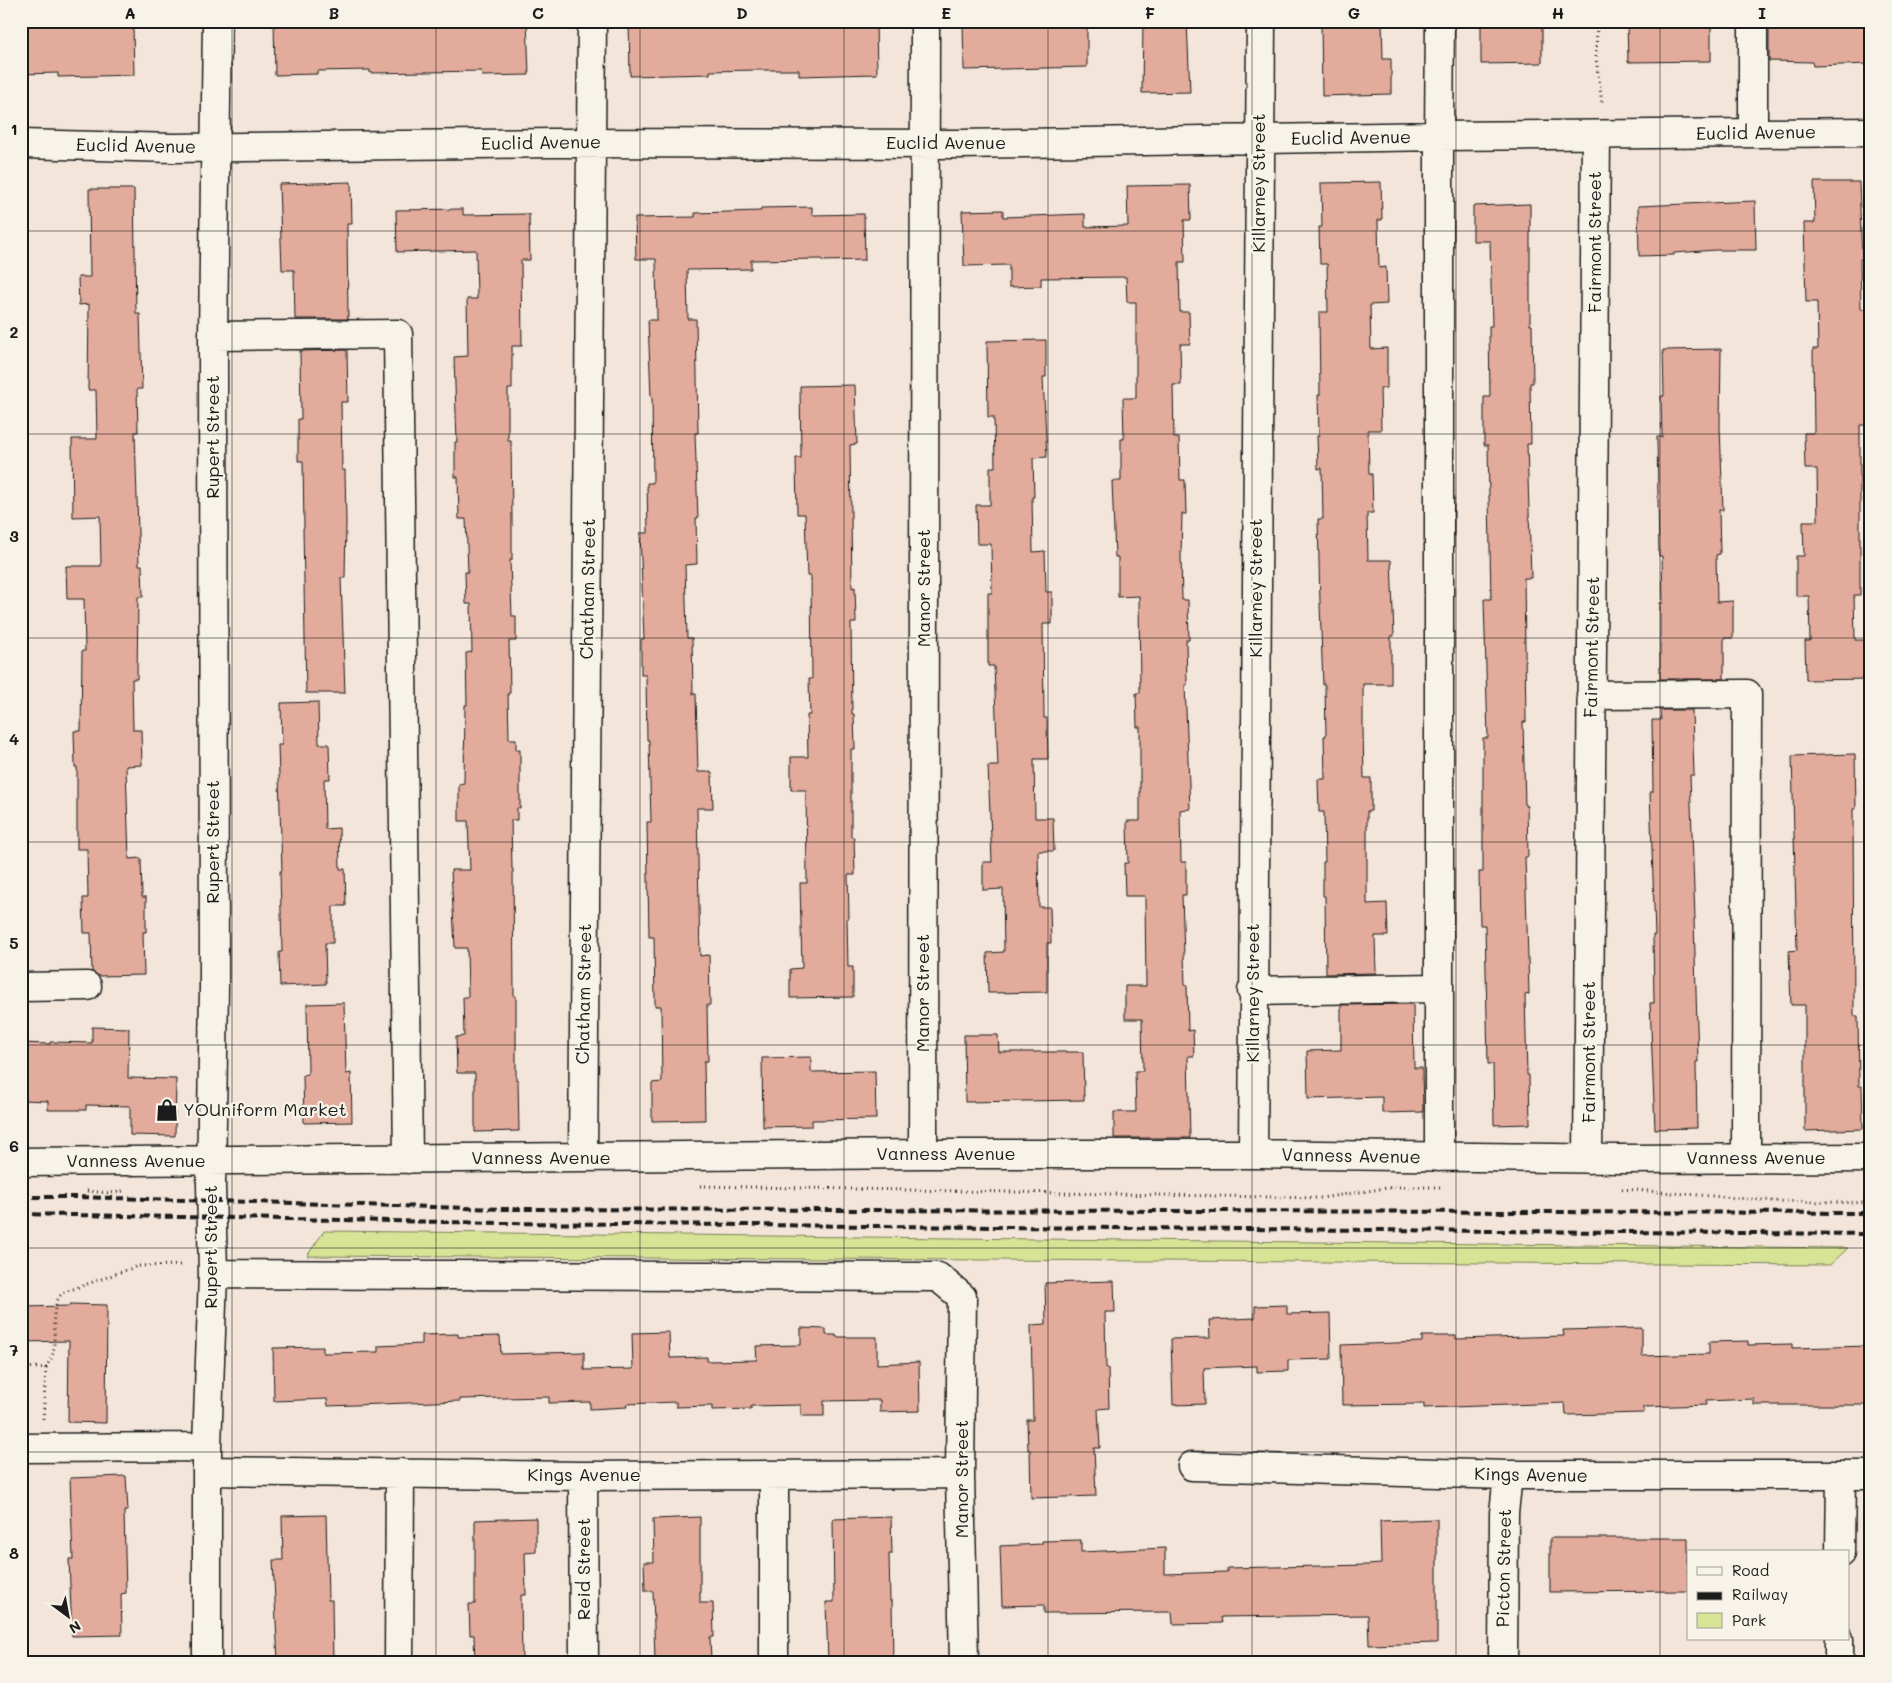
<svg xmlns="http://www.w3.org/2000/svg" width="1892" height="1683" viewBox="0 0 1892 1683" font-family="Mali,sans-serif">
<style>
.green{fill:#d7e395;stroke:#7a8058}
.building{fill:#e3ab9b;stroke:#1c1c1c}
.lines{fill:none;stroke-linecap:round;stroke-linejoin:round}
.minor-casing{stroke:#1c1c1c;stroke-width:31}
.path{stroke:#1c1c1c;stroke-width:3;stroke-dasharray:1 4;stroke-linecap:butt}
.minor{stroke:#f7f3e8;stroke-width:28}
.rail{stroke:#1c1c1c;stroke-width:4;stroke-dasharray:8 4;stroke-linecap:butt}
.grid{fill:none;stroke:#1c1c1c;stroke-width:1;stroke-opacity:0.55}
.labels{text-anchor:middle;stroke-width:4.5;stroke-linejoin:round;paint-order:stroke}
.street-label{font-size:18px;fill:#1c1c1c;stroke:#f7f3e8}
.poi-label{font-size:18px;fill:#1c1c1c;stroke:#f7f3e8;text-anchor:start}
.neatline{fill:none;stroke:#1c1c1c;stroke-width:2}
.grid-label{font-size:16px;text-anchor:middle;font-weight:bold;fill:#1c1c1c}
</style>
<rect width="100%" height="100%" fill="#f3e5d9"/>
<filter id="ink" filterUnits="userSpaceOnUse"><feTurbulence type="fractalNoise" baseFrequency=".02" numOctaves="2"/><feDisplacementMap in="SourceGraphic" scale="10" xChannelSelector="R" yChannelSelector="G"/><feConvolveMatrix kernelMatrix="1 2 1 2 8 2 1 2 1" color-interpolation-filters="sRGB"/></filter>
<g filter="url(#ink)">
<path class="green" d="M 324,1231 L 1848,1248 L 1830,1265 L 307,1256 Z"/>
<path class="building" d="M 21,21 L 91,21 L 91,28 L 133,27 L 134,75 L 58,77 L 58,73 L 21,74 Z
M 274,21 L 527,21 L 529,75 L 482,76 L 481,71 L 370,73 L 370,70 L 317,71 L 317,74 L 275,75 Z
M 629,21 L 876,21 L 877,74 L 799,76 L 799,70 L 756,70 L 710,71 L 710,74 L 630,76 Z
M 1003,21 L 1087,21 L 1087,67 L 964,70 L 963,24 L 1003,23 Z
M 1143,21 L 1187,21 L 1190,92 L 1142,93 Z
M 1321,21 L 1382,21 L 1383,59 L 1391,59 L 1391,94 L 1322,96 Z
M 1481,21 L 1542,21 L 1542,63 L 1481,64 Z
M 1627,21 L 1711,21 L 1711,61 L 1628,62 Z
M 1769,21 L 1871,21 L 1871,64 L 1813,66 L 1812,62 L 1769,61 Z
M 351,182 L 352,224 L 347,224 L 348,319 L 295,319 L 294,270 L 282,270 L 279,184 Z
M 1381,182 L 1382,220 L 1378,220 L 1379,268 L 1386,267 L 1387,304 L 1370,305 L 1371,349 L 1387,348 L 1387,388 L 1380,388 L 1381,430 L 1368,430 L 1369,474 L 1372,474 L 1373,513 L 1367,513 L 1368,560 L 1391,560 L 1394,636 L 1391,636 L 1391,684 L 1363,684 L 1363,730 L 1364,778 L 1371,778 L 1371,811 L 1367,811 L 1367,904 L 1387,903 L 1388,936 L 1375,936 L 1376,973 L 1326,974 L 1325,896 L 1323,896 L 1323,862 L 1325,862 L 1324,812 L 1319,812 L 1318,779 L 1325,779 L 1324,736 L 1326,736 L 1325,685 L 1323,685 L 1320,604 L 1318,519 L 1323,519 L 1322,468 L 1318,469 L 1317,436 L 1319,436 L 1318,395 L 1320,395 L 1319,312 L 1328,312 L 1327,264 L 1320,264 L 1319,227 L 1322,227 L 1321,183 Z
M 1814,182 L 1859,182 L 1862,259 L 1860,259 L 1861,309 L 1871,309 L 1871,336 L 1869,336 L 1871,425 L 1860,425 L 1860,595 L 1854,595 L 1855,640 L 1869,640 L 1870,679 L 1806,680 L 1805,641 L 1810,641 L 1809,596 L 1796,596 L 1796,556 L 1804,556 L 1803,521 L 1818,521 L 1817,469 L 1805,469 L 1804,433 L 1814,433 L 1813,349 L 1818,349 L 1817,302 L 1806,302 L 1804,223 L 1815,223 Z
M 1190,185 L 1191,220 L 1184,220 L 1185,262 L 1179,262 L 1180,312 L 1189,312 L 1190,344 L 1180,344 L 1181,385 L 1173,385 L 1174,438 L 1179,438 L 1180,480 L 1185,480 L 1186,514 L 1182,514 L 1181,556 L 1182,600 L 1188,600 L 1189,640 L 1186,640 L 1187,685 L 1185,685 L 1190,809 L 1180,810 L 1181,862 L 1186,862 L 1186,895 L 1182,895 L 1185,985 L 1187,985 L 1188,1031 L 1193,1030 L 1194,1056 L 1188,1056 L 1190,1138 L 1114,1138 L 1114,1112 L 1136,1112 L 1135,1071 L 1143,1071 L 1142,1019 L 1125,1019 L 1125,986 L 1146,986 L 1145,896 L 1125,896 L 1124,863 L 1128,863 L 1127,821 L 1140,821 L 1140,727 L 1137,727 L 1136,693 L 1140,693 L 1139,596 L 1118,597 L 1118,557 L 1115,557 L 1112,481 L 1121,481 L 1121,439 L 1124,439 L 1123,398 L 1136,398 L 1136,302 L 1127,302 L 1126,277 L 1041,278 L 1041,286 L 1009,287 L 1009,265 L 964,266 L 962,211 L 1003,210 L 1003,217 L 1085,214 L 1085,227 L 1128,226 L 1127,186 Z
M 89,189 L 134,189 L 136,314 L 140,314 L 142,389 L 137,389 L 138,432 L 135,432 L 139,565 L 142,565 L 143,597 L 138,597 L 137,679 L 132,679 L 133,730 L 141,730 L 142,765 L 126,766 L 129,859 L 141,858 L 142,897 L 146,897 L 146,932 L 143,932 L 144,975 L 99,976 L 92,972 L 91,933 L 84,933 L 83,898 L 88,898 L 87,849 L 77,849 L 77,767 L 75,767 L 74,731 L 81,731 L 82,651 L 85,651 L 84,599 L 67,599 L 66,566 L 101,566 L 100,516 L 73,517 L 72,439 L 97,439 L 96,390 L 88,390 L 89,304 L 79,305 L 78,277 L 90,277 Z
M 1755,201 L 1756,250 L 1716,250 L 1674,253 L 1674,255 L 1639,256 L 1638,206 Z
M 1530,204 L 1530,325 L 1532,325 L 1533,383 L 1530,383 L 1531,444 L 1527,444 L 1531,578 L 1524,578 L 1526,722 L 1523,722 L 1525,806 L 1527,806 L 1528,857 L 1525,857 L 1529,994 L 1525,995 L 1526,1036 L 1527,1075 L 1529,1075 L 1530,1124 L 1494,1125 L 1493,1064 L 1488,1064 L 1485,925 L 1480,925 L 1479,872 L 1483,872 L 1483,738 L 1488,738 L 1484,599 L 1491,599 L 1488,445 L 1484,445 L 1484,397 L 1490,397 L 1489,326 L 1492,326 L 1490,241 L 1473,241 L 1473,206 Z
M 812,207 L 812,215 L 864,214 L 865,260 L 822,261 L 822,259 L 751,260 L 751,269 L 687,270 L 688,319 L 696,319 L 698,433 L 695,433 L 698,518 L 696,518 L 697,564 L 685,565 L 687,638 L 692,638 L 693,694 L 696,694 L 698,772 L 712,772 L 713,808 L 697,808 L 700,956 L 709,955 L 710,1005 L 707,1005 L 708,1061 L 704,1061 L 705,1120 L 652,1121 L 652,1083 L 662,1082 L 661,1006 L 655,1006 L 654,937 L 649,937 L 647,822 L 651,822 L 649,740 L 647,740 L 646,675 L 641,675 L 641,639 L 644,639 L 640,533 L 648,533 L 647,483 L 653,483 L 652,397 L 651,397 L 648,320 L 657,320 L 656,259 L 636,259 L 635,218 L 695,217 L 695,213 L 761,211 L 761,208 Z
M 463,209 L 463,215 L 529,214 L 530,260 L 521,260 L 522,346 L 512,346 L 512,389 L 508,389 L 508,441 L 511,441 L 512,518 L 512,560 L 510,560 L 512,616 L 516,616 L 516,641 L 509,641 L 510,693 L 508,693 L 509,739 L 516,739 L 516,750 L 520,750 L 520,808 L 517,808 L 517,820 L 511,820 L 512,869 L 513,869 L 514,996 L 516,996 L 516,1080 L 518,1080 L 519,1131 L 475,1132 L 475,1073 L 457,1073 L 456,1037 L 464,1036 L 463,997 L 468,997 L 467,948 L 455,948 L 451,870 L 470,870 L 468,821 L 459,821 L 459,784 L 464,783 L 465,705 L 467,705 L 466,653 L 472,652 L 471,604 L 466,604 L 465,572 L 468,572 L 466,519 L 459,519 L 458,477 L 455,477 L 455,442 L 457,442 L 454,357 L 468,356 L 467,299 L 477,299 L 476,250 L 397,252 L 396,210 Z
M 1046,340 L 1046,377 L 1043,377 L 1047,457 L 1033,458 L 1034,497 L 1032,497 L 1033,552 L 1045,551 L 1046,592 L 1052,592 L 1052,624 L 1043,624 L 1044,718 L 1047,718 L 1048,759 L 1034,759 L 1035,818 L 1053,818 L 1054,851 L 1038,851 L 1039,907 L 1050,907 L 1051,943 L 1047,943 L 1047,992 L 988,993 L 987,953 L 1004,952 L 1003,889 L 983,890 L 983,862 L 992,862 L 988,766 L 998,766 L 994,666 L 988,666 L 988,593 L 992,593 L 991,544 L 977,544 L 976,505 L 990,505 L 990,467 L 995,467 L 994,417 L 988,417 L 987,341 Z
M 1721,349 L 1720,426 L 1723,510 L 1719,510 L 1720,554 L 1716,555 L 1717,602 L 1733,601 L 1733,638 L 1724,638 L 1724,679 L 1660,679 L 1660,603 L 1663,603 L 1662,556 L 1659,556 L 1657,437 L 1662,437 L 1661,396 L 1664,396 L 1663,350 Z
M 347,350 L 348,402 L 341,402 L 342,470 L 345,470 L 346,522 L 345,578 L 341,578 L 345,693 L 306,693 L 303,528 L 304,528 L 303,461 L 298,461 L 298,419 L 301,419 L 300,351 Z
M 855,385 L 857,444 L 850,445 L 852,588 L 855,587 L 856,623 L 851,623 L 852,714 L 854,714 L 855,749 L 851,749 L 851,837 L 854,837 L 855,875 L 848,875 L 849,918 L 847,918 L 848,967 L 853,967 L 853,997 L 790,998 L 790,969 L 802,968 L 800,883 L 807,883 L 806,790 L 791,790 L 791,757 L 808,757 L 807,715 L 810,715 L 809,679 L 812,679 L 811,576 L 807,576 L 805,514 L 797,514 L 796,458 L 801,458 L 800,386 Z
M 318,702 L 319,744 L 329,744 L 330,779 L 324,779 L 325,829 L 339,828 L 340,869 L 345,869 L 346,906 L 333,906 L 333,943 L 325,943 L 326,984 L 280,986 L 279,952 L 282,952 L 280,871 L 282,871 L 278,745 L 282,745 L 281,703 Z
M 1660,710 L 1692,710 L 1694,775 L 1690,775 L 1695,919 L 1694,919 L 1698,1062 L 1696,1062 L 1697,1128 L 1655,1129 L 1650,1003 L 1654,1003 L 1653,935 L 1655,935 L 1650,792 L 1653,792 L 1652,720 L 1661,720 Z
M 1855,754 L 1856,809 L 1853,809 L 1854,1016 L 1858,1016 L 1859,1086 L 1862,1086 L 1863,1129 L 1805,1131 L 1805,1005 L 1791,1005 L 1789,951 L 1797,950 L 1792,756 Z
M 344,1003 L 346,1074 L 351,1073 L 352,1122 L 304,1123 L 303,1075 L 308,1074 L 307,1004 Z
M 1413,1004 L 1414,1068 L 1422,1068 L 1423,1112 L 1382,1113 L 1382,1097 L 1308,1099 L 1307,1051 L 1341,1050 L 1341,1005 Z
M 92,1027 L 129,1028 L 128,1078 L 176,1079 L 175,1136 L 130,1135 L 130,1106 L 86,1105 L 86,1110 L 48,1110 L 48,1101 L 21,1100 L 21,1043 L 50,1044 L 50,1042 L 92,1043 Z
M 964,1035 L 998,1035 L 999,1052 L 1083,1052 L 1084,1100 L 965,1102 Z
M 811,1057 L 811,1072 L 875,1071 L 876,1119 L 812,1120 L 812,1126 L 763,1127 L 762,1058 Z
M 1114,1281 L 1115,1312 L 1105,1312 L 1106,1368 L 1108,1368 L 1109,1408 L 1098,1409 L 1100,1448 L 1094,1448 L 1096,1496 L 1031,1498 L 1030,1450 L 1028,1450 L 1027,1420 L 1033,1420 L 1031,1325 L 1046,1324 L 1045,1283 Z
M 70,1304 L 107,1305 L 106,1423 L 68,1422 L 69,1341 L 21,1342 L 21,1307 L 70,1306 Z
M 1287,1305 L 1287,1314 L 1330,1313 L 1331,1359 L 1288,1360 L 1288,1371 L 1257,1372 L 1257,1366 L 1204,1368 L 1205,1404 L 1173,1405 L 1171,1339 L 1210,1338 L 1209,1320 L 1255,1318 L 1255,1306 Z
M 801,1328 L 826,1329 L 826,1335 L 836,1335 L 836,1337 L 877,1337 L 877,1364 L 919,1362 L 920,1411 L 880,1412 L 880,1400 L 824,1401 L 824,1416 L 801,1416 L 801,1405 L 751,1406 L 751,1409 L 712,1410 L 712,1406 L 676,1407 L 676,1402 L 626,1404 L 627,1407 L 590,1409 L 590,1402 L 549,1403 L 549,1397 L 460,1399 L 460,1401 L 328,1406 L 327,1399 L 274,1401 L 273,1348 L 323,1347 L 323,1353 L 378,1352 L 378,1346 L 422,1344 L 422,1335 L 458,1334 L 458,1337 L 500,1336 L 501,1354 L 584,1352 L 584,1370 L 633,1369 L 632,1333 L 669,1332 L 670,1358 L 707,1357 L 707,1361 L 757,1360 L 756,1346 L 801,1345 Z
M 1642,1328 L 1642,1356 L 1709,1354 L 1709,1342 L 1748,1341 L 1748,1345 L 1792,1344 L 1792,1348 L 1871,1346 L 1871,1405 L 1754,1405 L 1754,1399 L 1706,1401 L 1706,1405 L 1644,1407 L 1644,1413 L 1566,1415 L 1565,1403 L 1424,1408 L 1424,1404 L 1342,1405 L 1341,1345 L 1422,1342 L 1422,1336 L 1456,1336 L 1456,1339 L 1564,1336 L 1563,1330 Z
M 126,1476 L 128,1511 L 124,1511 L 126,1593 L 121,1594 L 122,1635 L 72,1636 L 69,1559 L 73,1559 L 70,1478 Z
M 326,1515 L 328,1600 L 332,1600 L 333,1662 L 278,1662 L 273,1560 L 283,1560 L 282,1516 Z
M 700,1517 L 700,1603 L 713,1603 L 714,1637 L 710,1637 L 711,1662 L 655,1662 L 653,1591 L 645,1591 L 644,1562 L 654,1562 L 653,1519 Z
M 891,1517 L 892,1554 L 889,1554 L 890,1601 L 892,1601 L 893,1662 L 828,1662 L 826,1602 L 834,1602 L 833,1519 Z
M 536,1518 L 536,1552 L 525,1553 L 526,1595 L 521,1595 L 522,1662 L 475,1662 L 474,1635 L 470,1635 L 469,1604 L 475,1604 L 475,1520 Z
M 1437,1519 L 1437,1643 L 1369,1645 L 1368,1615 L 1221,1617 L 1222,1623 L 1173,1624 L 1172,1612 L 1044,1613 L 1044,1605 L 1002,1606 L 1000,1546 L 1042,1544 L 1042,1541 L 1081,1540 L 1081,1552 L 1165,1548 L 1165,1574 L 1227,1572 L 1227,1568 L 1368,1565 L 1381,1564 L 1380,1521 Z
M 1550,1538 L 1688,1538 L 1688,1591 L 1550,1592 Z"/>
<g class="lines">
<defs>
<path id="minor" d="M 1753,133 L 1753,21
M 21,144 L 174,148 L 552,143 L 959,144 L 1439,136 L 1871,132
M 213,336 L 398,334 L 408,1159
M 1591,695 L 1747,694 L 1746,1158
M 21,987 L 87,986
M 1252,991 L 1439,988
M 923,1154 L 925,21
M 1253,1154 L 1261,21
M 583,1157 L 592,21
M 1439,1157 L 1439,136 L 1440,21
M 1588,1159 L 1596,135
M 21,1162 L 923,1154 L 1253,1154 L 1619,1159 L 1871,1158
M 213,1274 L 938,1277 L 962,1297 L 960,1474 L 964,1662
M 21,1448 L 207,1447
M 1192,1466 L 1508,1475 L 1871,1475
M 207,1471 L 583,1476 L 960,1474
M 583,1476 L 584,1662
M 1840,1552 L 1841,1475
M 207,1662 L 207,1447 L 213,1274 L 211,1185 L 214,987 L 213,336 L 217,21
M 399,1662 L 400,1473
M 774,1662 L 774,1475
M 1503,1662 L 1504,1513 L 1508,1475
M 1839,1662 L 1839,1639"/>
</defs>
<use href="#minor" class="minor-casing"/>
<path class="path" d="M 1597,21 L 1596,58 L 1602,103
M 700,1186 L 1321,1198 L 1394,1187 L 1443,1187
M 1622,1189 L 1775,1201 L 1871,1203
M 87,1191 L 110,1193 L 123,1191
M 21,1367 L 46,1368 L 43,1420
M 46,1368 C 48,1363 52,1358 53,1353 C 57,1333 48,1311 62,1293 L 138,1266 L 181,1265"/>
<use href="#minor" class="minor"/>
<path class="rail" d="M 21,1197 L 76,1197 L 504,1209 L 1871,1213
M 21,1214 L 499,1223 L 1871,1234"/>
</g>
</g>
<path class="grid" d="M 232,21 L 232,1662M 436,21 L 436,1662M 640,21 L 640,1662M 844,21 L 844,1662M 1048,21 L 1048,1662M 1252,21 L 1252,1662M 1456,21 L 1456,1662M 1660,21 L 1660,1662M 21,231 L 1871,231M 21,434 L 1871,434M 21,638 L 1871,638M 21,842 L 1871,842M 21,1045 L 1871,1045M 21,1248 L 1871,1248M 21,1452 L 1871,1452"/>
<defs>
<symbol id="shop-bare" viewBox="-9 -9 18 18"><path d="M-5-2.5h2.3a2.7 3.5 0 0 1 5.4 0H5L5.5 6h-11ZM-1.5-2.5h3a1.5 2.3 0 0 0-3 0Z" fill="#1c1c1c" stroke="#f7f3e8" stroke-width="2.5" paint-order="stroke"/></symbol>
</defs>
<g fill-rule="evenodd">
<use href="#shop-bare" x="151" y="1094" width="32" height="32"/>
</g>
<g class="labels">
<g class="street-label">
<text transform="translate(1756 133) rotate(-1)" y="6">Euclid Avenue</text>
<text transform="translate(1351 138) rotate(-1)" y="6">Euclid Avenue</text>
<text transform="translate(541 143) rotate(-1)" y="6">Euclid Avenue</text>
<text x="946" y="149">Euclid Avenue</text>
<text transform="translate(136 146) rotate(1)" y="6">Euclid Avenue</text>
<text transform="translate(1259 183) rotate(-90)" y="6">Killarney Street</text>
<text transform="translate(1595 242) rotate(-90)" y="6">Fairmont Street</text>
<text transform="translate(213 437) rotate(-90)" y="6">Rupert Street</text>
<text transform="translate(924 588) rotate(-90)" y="6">Manor Street</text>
<text transform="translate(1256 588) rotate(-90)" y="6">Killarney Street</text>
<text transform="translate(588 589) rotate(-89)" y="6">Chatham Street</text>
<text transform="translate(1592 647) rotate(-89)" y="6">Fairmont Street</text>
<text transform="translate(213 842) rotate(-90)" y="6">Rupert Street</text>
<text transform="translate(923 993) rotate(-90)" y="6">Manor Street</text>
<text transform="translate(1253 993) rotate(-90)" y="6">Killarney Street</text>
<text transform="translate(584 994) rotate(-89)" y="6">Chatham Street</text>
<text transform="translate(1589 1052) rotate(-90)" y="6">Fairmont Street</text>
<text x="946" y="1160">Vanness Avenue</text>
<text transform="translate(1351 1156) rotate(1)" y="6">Vanness Avenue</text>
<text x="541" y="1164">Vanness Avenue</text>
<text x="1756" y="1164">Vanness Avenue</text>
<text x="136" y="1167">Vanness Avenue</text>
<text transform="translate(211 1247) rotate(-90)" y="6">Rupert Street</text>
<text x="584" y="1481">Kings Avenue</text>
<text transform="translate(1531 1475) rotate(1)" y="6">Kings Avenue</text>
<text transform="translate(962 1479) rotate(-90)" y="6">Manor Street</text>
<text transform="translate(1504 1568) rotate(-89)" y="6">Picton Street</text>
<text transform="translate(584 1569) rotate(-90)" y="6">Reid Street</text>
</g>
<g class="poi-label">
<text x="183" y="1116">YOUniform Market</text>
</g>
</g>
<rect width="1892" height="1683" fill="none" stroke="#f7f3e8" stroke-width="55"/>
<rect x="1687" y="1550" width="162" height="90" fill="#f7f3e8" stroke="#9f9d96"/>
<rect x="1697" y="1567" width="25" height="8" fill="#f7f3e8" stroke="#9f9d96"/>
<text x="1732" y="1576" font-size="15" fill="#1c1c1c">Road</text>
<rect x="1697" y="1592" width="25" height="8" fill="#1c1c1c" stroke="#9f9d96"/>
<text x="1732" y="1600" font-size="15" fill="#1c1c1c">Railway</text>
<rect x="1697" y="1613" width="25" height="15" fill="#d7e395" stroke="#9f9d96"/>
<text x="1732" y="1626" font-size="15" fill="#1c1c1c">Park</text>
<g transform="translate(68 1616) rotate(148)" stroke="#f7f3e8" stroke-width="4" paint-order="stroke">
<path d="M0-4L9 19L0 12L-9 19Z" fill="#1c1c1c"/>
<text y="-8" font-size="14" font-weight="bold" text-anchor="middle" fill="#1c1c1c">N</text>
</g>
<rect x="28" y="28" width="1836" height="1628" class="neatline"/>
<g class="grid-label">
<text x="130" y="19">A</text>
<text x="334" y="19">B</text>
<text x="538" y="19">C</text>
<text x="742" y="19">D</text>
<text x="946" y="19">E</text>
<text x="1150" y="19">F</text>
<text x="1354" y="19">G</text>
<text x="1558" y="19">H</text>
<text x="1762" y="19">I</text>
<text x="14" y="135">1</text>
<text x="14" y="338">2</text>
<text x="14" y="542">3</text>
<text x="14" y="745">4</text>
<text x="14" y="949">5</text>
<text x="14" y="1152">6</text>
<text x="14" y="1356">7</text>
<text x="14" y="1559">8</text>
</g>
</svg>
